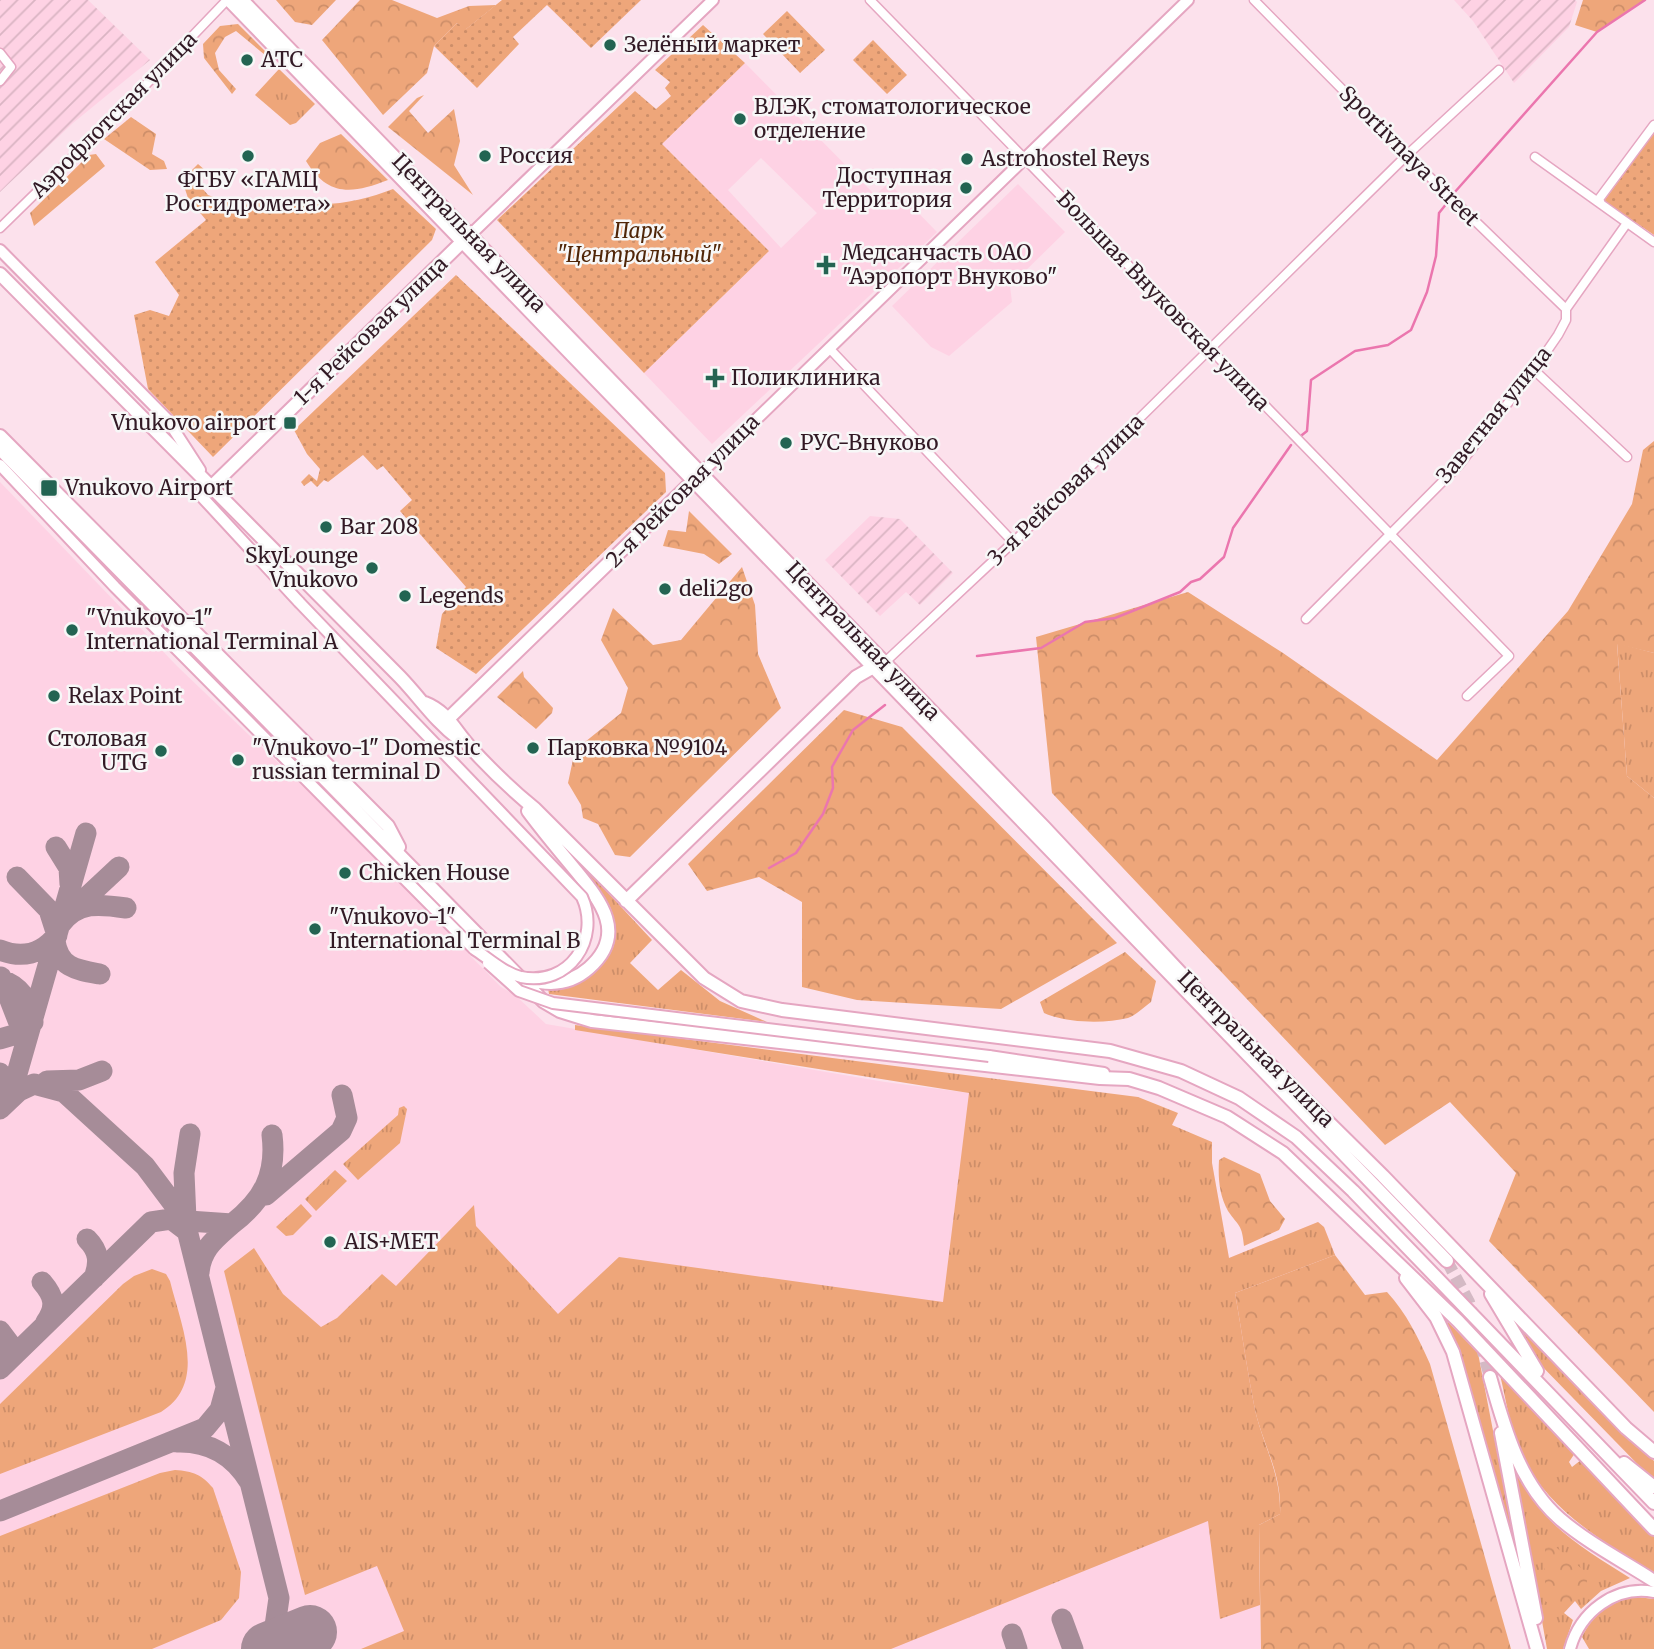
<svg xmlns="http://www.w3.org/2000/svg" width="1654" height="1649" viewBox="0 0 1654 1649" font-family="Merriweather,serif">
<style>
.built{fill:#fed2e4;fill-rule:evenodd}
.industrial{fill:url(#industrial-furrows)}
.grass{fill:url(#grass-tufts)}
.forest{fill:url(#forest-crowns)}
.park{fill:url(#park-dots)}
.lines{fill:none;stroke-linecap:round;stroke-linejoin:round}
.stream{stroke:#eb76ae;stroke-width:2.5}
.taxiway{stroke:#a68c98;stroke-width:21}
.runway{stroke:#a68c98;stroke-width:54}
.secondary-tunnel{stroke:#d4b9c4;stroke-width:12;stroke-dasharray:12 6;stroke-linecap:butt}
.minor-casing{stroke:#e5a6c1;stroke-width:11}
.tertiary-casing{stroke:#e5a6c1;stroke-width:14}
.secondary-casing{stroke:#e5a6c1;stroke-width:16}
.minor{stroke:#fff;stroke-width:8}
.tertiary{stroke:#fff;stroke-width:10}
.secondary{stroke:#fff;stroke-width:12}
.tertiary-bridge-casing{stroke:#e5a6c1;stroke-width:14;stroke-linecap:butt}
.tertiary-bridge{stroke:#fff;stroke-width:10}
.poi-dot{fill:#236452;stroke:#f7f7f7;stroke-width:2.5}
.labels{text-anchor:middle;stroke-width:5;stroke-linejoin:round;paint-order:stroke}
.poi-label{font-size:21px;fill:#321a25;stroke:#f7f7f7;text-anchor:start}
.street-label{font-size:21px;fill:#321a25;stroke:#f7f7f7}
.park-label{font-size:21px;font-style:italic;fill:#502608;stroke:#f7f7f7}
</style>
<defs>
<pattern id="industrial-furrows" width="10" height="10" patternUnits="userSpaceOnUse" patternTransform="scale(1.75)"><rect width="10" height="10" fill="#fed2e4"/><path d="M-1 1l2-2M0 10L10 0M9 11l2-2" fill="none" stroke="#dab4c3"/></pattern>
<pattern id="grass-tufts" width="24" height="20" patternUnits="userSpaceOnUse" patternTransform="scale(1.75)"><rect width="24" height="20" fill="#eea67a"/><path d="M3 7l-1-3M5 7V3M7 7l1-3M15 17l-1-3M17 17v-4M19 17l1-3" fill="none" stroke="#cd8e69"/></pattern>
<pattern id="forest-crowns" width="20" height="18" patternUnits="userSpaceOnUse" patternTransform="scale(1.75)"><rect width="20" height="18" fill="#eea67a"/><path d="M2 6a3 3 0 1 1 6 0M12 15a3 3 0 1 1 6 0" fill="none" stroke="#cd8e69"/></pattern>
<pattern id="park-dots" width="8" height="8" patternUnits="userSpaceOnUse" patternTransform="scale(1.75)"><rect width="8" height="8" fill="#eea67a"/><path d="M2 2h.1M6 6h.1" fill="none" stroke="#cd8e69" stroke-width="1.8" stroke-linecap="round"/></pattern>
</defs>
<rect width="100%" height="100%" fill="#fce1ec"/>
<path class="built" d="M 745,63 L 875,195 L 889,183 L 937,232 L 712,444 L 644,373 L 769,251 L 662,144 ZM 761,158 L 817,213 L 781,248 L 728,190 Z
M 1018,184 L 1065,232 L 1010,286 L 1012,302 L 949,356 L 931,347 L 892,306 Z
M 0,482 L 177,666 L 318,801 L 501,987 L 515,995 L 546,1024 L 885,1082 L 1062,1105 L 1212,1142 L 1212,1163 L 1229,1258 L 1318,1222 L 1324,1227 L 1335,1255 L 1235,1293 L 1255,1409 L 1261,1649 L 0,1649 Z"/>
<path class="industrial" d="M 0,0 L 88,0 L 150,60 L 73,123 L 0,192 Z
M 1454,0 L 1575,0 L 1577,2 L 1569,27 L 1514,83 L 1473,21 Z
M 870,516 L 900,519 L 953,573 L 920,605 L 906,592 L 880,616 L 825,560 Z"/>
<path class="grass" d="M 279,69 L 315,104 L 296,123 L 290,125 L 255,95 Z
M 1617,643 L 1654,653 L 1654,798 L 1627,776 Z
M 585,868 L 652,940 L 630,963 L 658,990 L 681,970 L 720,1001 L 767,1022 L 549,994 L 548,988 C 590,986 631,954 610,907 C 604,894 592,883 583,871 Z
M 575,1025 L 1138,1097 L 1178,1113 L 1172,1125 L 1212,1142 L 1212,1163 L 1229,1258 L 1318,1222 L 1324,1227 L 1335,1255 L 1235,1293 C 1242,1332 1247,1371 1255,1410 C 1264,1448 1281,1473 1280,1514 L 1259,1525 L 1260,1605 L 1220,1619 L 1208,1521 L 891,1649 L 361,1649 L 404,1631 L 377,1566 L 305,1595 L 224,1271 L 254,1248 L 283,1294 L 321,1327 L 337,1318 L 382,1274 L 396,1286 L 474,1205 L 476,1226 L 558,1314 L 619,1257 L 943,1302 L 969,1093 L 575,1030 Z
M 404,1106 L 407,1109 L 400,1143 L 358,1180 L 343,1164 L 398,1115 L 399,1108 Z
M 335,1170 L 347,1181 L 316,1211 L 305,1199 Z
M 301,1204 L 312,1216 L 293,1235 L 286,1236 L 276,1227 Z
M 152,1269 L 166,1274 L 170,1281 C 181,1326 208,1383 161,1412 L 0,1474 L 0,1404 L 123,1284 L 134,1276 Z
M 1503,1308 L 1654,1461 L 1654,1481 L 1532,1356 Z
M 1448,1322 L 1478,1353 L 1518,1560 L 1447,1323 Z
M 1500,1375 L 1575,1453 L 1569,1462 L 1572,1467 L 1581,1460 L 1654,1533 L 1654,1574 C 1602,1540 1544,1509 1519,1448 C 1509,1424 1506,1399 1500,1375 Z
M 175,1470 C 193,1471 202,1475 213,1488 L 241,1572 L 239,1598 L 221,1620 L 152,1649 L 0,1649 L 0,1536 L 160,1473 Z
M 1515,1470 C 1526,1479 1534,1502 1545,1515 C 1569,1541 1600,1559 1630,1578 L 1601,1591 L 1581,1609 L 1575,1601 L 1564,1613 L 1573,1620 L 1563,1649 L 1547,1649 Z
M 1637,1597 L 1654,1599 L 1654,1649 L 1589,1649 L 1582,1637 C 1593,1614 1612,1600 1637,1597 Z"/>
<path class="forest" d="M 276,0 L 336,0 L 312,25 L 295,22 Z
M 360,0 L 392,0 L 437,18 L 469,6 L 496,5 L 465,30 L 457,23 L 434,46 L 427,73 L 383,115 L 322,40 Z
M 1583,0 L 1645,0 L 1597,32 L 1575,25 Z
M 238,24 L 267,53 L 265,55 L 236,31 L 225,37 L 215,53 L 219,70 L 236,89 L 232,94 L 204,58 L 203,44 L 220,26 Z
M 424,95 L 409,111 L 428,133 L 454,109 L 460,141 L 454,165 L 473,195 L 388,127 L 417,98 Z
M 131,117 L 156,134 L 152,154 L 164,161 L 167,169 L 150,170 L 104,139 Z
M 341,134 L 388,180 C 352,194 328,197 306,161 L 320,143 Z
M 96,154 L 105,166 L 34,226 L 30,213 L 89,155 Z
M 1654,441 L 1654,653 L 1617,644 L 1627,776 L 1654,798 L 1654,1412 L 1489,1241 L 1516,1173 L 1450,1102 L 1385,1145 L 1052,793 L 1036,637 L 1188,592 L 1283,653 L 1437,760 L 1568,611 L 1632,504 L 1643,450 Z
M 689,511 L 732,554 L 719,564 L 704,554 L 663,546 L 668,530 L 686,532 Z
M 742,567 L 755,605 L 758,654 L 781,708 L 630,857 L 615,855 L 598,824 L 583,818 L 581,805 L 568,783 L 575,750 L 621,713 L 628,688 L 601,640 L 613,608 L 653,645 L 681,640 Z
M 523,671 L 524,677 L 553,708 L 552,713 L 536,729 L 497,697 Z
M 844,710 L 902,727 L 1117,943 L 1001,1009 L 857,1000 L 802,987 L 802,902 L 759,877 L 707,891 L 688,864 Z
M 1125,952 L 1156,981 L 1151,1002 C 1144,1007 1136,1015 1128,1018 C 1104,1024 1066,1023 1044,1013 L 1040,1002 Z
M 1224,1157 L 1260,1174 L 1270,1201 L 1285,1219 L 1279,1230 L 1244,1246 C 1242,1224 1239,1227 1228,1211 C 1219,1195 1218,1178 1219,1160 Z
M 1335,1255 L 1365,1295 L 1387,1292 C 1407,1314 1418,1337 1430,1364 L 1511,1649 L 1261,1649 L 1259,1525 L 1280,1514 C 1282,1473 1264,1448 1255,1410 C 1247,1371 1242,1332 1235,1293 Z
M 1545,1538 L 1588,1574 L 1586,1587 L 1563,1613 L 1545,1601 Z"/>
<path class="park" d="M 502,0 L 641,0 L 591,48 L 547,5 L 513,37 L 519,44 L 477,88 L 434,46 L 457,23 L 466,29 Z
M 787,11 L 825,50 L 800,73 L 763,34 Z
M 703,25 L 745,63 L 662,144 L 769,251 L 644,373 L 497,220 L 635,91 L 656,109 L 671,96 L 665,88 L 670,82 L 655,70 Z
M 873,40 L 907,75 L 887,94 L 853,60 Z
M 1654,133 L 1654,235 L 1604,201 Z
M 198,164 L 206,171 L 196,181 L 208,195 L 240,207 C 278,192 281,203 317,204 C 342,205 370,198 393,189 L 436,229 L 432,240 L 213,457 L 148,389 L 134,315 L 150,310 L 169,316 L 179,295 L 155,262 L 206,220 L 188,198 L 182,180 Z
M 456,275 L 665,473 L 666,492 L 476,674 L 436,648 L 442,614 L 466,587 L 400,511 L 412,500 L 383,466 L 377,470 L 363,455 L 328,482 L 324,480 L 317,487 L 311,481 L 304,486 L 301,482 L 309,474 L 317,481 L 320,469 L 307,454 L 294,430 Z"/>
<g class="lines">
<path class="stream" d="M 1454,193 L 1597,32 L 1645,0
M 1302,435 L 1307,431 L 1311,380 L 1355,351 L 1388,345 L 1411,330 L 1427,292 L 1436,256 L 1439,213 L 1447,203
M 977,656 L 1041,648 L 1085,622 L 1115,618 L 1180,592 L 1191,582 L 1200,579 L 1224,557 L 1233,528 L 1291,445
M 769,868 L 796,853 L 823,814 L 833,788 L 832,767 L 853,730 L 885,705"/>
<path class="taxiway" d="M 56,847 L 69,868 L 70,884
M 74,909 L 119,867
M 60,925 C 77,901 100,904 126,908
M 55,941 C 59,968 77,970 100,974
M 0,950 C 22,959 42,954 57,935 L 49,910 L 17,877
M 1,977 L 26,1041
M 0,980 C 20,985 31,1002 33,1022 L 17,1034 L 0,1039
M 0,1073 L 3,1087 L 0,1105
M 47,1081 L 79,1080 L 102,1071
M 10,1098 L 86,833
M 0,1109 L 19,1091 L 34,1084 L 64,1092 L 145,1166 L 184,1218 L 279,1598 L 275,1626 L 257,1649
M 266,1195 L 341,1131 L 347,1118 L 342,1095
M 186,1219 L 184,1173 L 190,1134
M 174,1220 L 232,1224 C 263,1200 277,1175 272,1135
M 87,1239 C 99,1251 100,1262 94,1278
M 199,1273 C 201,1249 215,1239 232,1224
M 42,1282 C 54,1296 57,1306 46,1322
M 0,1331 L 9,1343 L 8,1361
M 0,1369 L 151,1222 L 171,1219 L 188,1232
M 177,1442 C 208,1441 233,1455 249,1481
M 0,1511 L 205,1428 L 220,1410 L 226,1388
M 1062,1619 L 1073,1649
M 1012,1634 L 1017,1649"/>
<path class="runway" d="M 268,1649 L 310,1632"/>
<path class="secondary-tunnel" d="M 1447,1261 L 1469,1302 L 1490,1377"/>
<defs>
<path id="minor" d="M 870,0 L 1509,656 L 1467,696
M 1254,0 L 1407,155 L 1566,309
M 0,53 L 11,67 L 0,81
M 1535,157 L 1654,242
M 1601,204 L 1599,199 L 1654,125
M 0,228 L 133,98 L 227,0
M 829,348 L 1013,542
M 1534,370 L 1627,457
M 1306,619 L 1459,465 L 1534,370 L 1558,335 L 1566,320 L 1566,309 L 1627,223
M 884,663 L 1024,532 L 1407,155 L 1499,70"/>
<path id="tertiary" d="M 466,239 L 713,0
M 0,250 L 167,419 L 200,470
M 0,465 L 115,587 L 474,949
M 701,473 L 1188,0
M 203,480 L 202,497 L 299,602
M 989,1056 L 1104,1073
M 1570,1649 C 1580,1612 1615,1585 1654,1592"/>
<path id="secondary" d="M 229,0 L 1447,1261
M 242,0 L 1044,827 L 1221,1016 L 1383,1176 L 1626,1428 L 1654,1452
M 0,274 L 400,677 C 421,699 435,721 459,739
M 0,436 L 388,826 L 399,847
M 0,449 L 543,1001 L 560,1011 L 592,1021 L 1100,1078 L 1129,1079 L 1159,1088 L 1227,1117 L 1283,1153 L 1458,1321 L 1654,1529
M 211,487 L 462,242
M 425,703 C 448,712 455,731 471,748 C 491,770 512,790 535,809 L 704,978 L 741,1001 L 782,1010 L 1110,1051 L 1181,1071 L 1239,1098 L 1296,1137 L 1353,1191 L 1654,1503
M 449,718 L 698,476
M 528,811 C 542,830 557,848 572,866 C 597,897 630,932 589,968 C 571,984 550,986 528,979
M 626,901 L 856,677 L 877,665
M 1406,1278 L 1436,1317 L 1453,1352 L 1537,1649
M 1491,1294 L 1537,1371
M 1490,1377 C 1504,1427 1519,1483 1560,1519 C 1588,1543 1623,1561 1654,1581
M 1501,1433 L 1536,1618
M 1624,1463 L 1654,1487"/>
</defs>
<use href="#minor" class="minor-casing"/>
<use href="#tertiary" class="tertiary-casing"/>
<use href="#secondary" class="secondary-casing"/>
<use href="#minor" class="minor"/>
<use href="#tertiary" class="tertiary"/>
<use href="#secondary" class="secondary"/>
<defs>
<path id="tertiary-bridge" d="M 299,602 L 582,897 C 601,939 569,987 521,977 C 504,973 488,958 474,949
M 488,963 L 519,991 L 553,1003 L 989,1056"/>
</defs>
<use href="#tertiary-bridge" class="tertiary-bridge-casing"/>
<use href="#tertiary-bridge" class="tertiary-bridge"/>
</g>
<g class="poi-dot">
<circle cx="610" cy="45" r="7"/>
<circle cx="247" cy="60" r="7"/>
<circle cx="740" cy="119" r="7"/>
<circle cx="248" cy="156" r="7"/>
<circle cx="485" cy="156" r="7"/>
<circle cx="967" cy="159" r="7"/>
<circle cx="966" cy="188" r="7"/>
<path d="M822.5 254.5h7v7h7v7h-7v7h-7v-7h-7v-7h7z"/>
<path d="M711.5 367.5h7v7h7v7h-7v7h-7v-7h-7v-7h7z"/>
<rect x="283" y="416" width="14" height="14" rx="3.5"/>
<circle cx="786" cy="443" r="7"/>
<rect x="40" y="479" width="18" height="18" rx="3.5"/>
<circle cx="326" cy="527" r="7"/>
<circle cx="372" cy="568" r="7"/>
<circle cx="665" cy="589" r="7"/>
<circle cx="405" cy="596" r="7"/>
<circle cx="72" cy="630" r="7"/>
<circle cx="54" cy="696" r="7"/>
<circle cx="533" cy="748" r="7"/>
<circle cx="161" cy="751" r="7"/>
<circle cx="238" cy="760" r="7"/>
<circle cx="345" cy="873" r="7"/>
<circle cx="315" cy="929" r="7"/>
<circle cx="330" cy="1242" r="7"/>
</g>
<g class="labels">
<g class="poi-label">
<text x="624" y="52">Зелёный маркет</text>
<text x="261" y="67">АТС</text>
<text x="754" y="114">ВЛЭК, стоматологическое<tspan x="754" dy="24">отделение</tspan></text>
<text x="499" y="163">Россия</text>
<text x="981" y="166">Astrohostel Reys</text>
<text x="952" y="183" text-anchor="end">Доступная<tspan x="952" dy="24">Территория</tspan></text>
<text x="248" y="187" text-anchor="middle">ФГБУ «ГАМЦ<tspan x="248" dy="24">Росгидромета»</tspan></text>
<text x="842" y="260">Медсанчасть ОАО<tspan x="842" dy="24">"Аэропорт Внуково"</tspan></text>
<text x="731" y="385">Поликлиника</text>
<text x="276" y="430" text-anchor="end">Vnukovo airport</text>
<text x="800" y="450">РУС-Внуково</text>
<text x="65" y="495">Vnukovo Airport</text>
<text x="340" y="534">Bar 208</text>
<text x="358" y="563" text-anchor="end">SkyLounge<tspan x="358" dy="24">Vnukovo</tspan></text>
<text x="679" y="596">deli2go</text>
<text x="419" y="603">Legends</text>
<text x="86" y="625">"Vnukovo-1"<tspan x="86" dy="24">International Terminal A</tspan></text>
<text x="68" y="703">Relax Point</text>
<text x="147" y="746" text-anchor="end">Столовая<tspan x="147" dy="24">UTG</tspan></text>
<text x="252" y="755">"Vnukovo-1" Domestic<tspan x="252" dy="24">russian terminal D</tspan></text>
<text x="547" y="755">Парковка №9104</text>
<text x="359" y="880">Chicken House</text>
<text x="329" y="924">"Vnukovo-1"<tspan x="329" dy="24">International Terminal B</tspan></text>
<text x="344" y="1249">AIS+MET</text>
</g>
<g class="street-label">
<text transform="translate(114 115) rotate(-45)" y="7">Аэрофлотская улица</text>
<text transform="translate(1409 156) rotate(45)" y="7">Sportivnaya Street</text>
<text transform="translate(469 233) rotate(46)" y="7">Центральная улица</text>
<text transform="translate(1163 301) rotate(46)" y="7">Большая Внуковская улица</text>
<text transform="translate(371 331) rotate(-44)" y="7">1-я Рейсовая улица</text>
<text transform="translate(1494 415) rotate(-51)" y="7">Заветная улица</text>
<text transform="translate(1066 490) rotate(-44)" y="7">3-я Рейсовая улица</text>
<text transform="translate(683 491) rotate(-45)" y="7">2-я Рейсовая улица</text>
<text transform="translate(863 641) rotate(46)" y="7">Центральная улица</text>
<text transform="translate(1256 1049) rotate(45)" y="7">Центральная улица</text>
</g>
<g class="park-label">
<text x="639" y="238">Парк<tspan x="639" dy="24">"Центральный"</tspan></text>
</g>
</g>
</svg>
